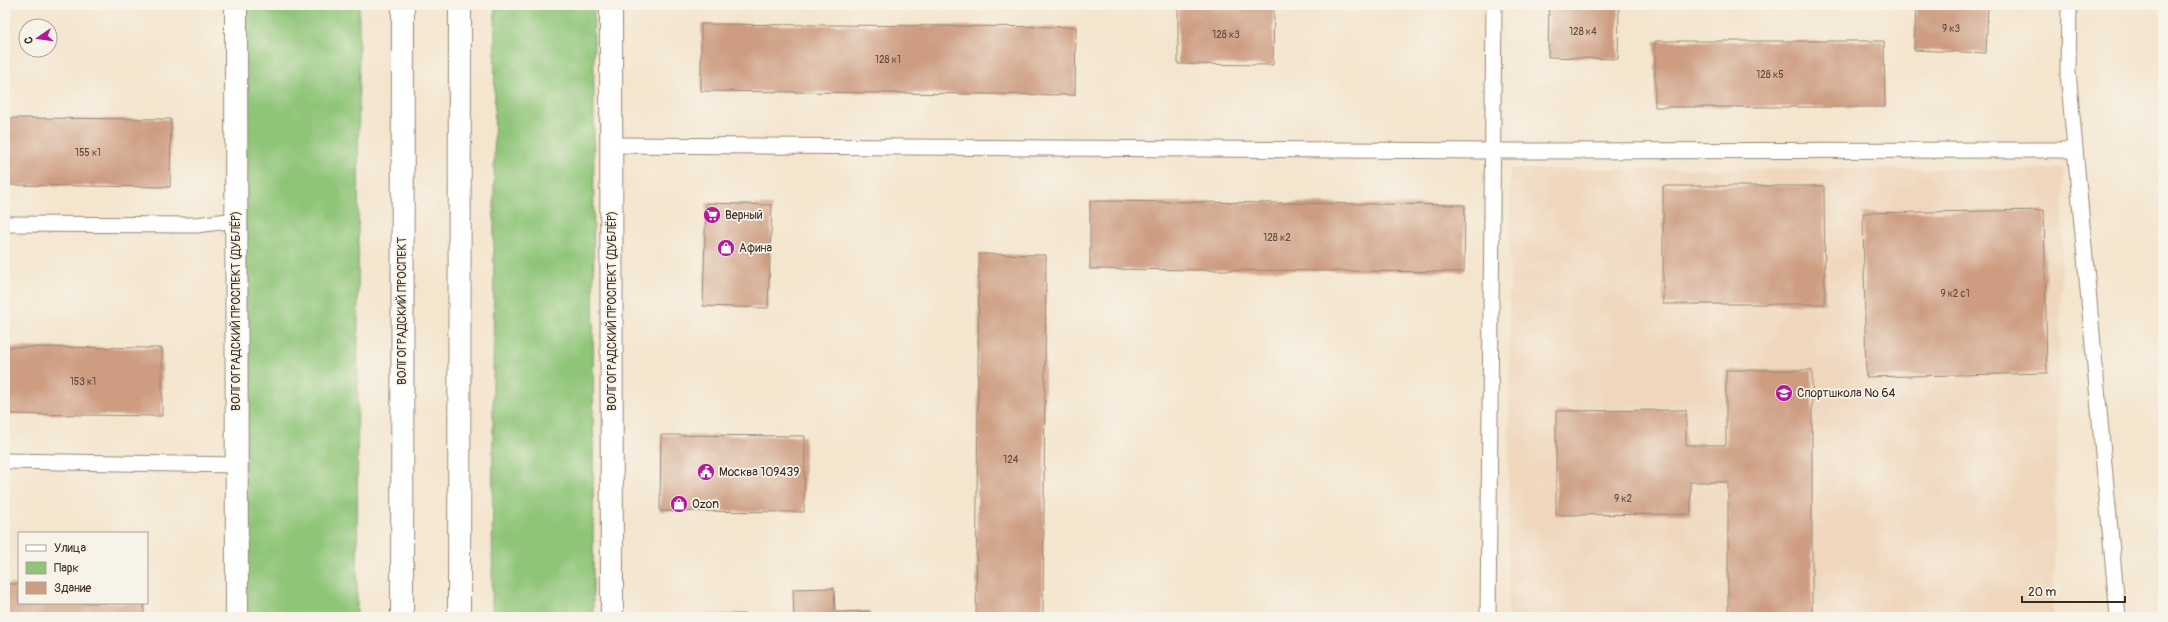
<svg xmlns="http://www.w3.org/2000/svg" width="2168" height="622" viewBox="0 0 2168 622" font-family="Pangolin,sans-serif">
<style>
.built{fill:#efd6bc}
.green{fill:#8fc578;stroke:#65784b}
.building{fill:#cd9c81}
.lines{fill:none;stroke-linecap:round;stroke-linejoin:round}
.service-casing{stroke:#988876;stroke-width:17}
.tertiary-casing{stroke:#988876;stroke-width:24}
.primary-casing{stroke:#988876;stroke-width:24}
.service{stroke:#fff;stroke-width:15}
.tertiary{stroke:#fff;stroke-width:22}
.primary{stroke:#fff;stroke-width:22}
.labels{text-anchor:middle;stroke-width:3.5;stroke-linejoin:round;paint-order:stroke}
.number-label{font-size:10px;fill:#604637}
.poi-label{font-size:12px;fill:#3b2a1e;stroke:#f7f3e8;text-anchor:start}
.street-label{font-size:12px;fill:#3b2a1e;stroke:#f7f3e8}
</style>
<rect width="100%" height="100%" fill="#f7f3e8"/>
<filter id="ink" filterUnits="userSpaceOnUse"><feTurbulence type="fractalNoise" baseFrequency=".025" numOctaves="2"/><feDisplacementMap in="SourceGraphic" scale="8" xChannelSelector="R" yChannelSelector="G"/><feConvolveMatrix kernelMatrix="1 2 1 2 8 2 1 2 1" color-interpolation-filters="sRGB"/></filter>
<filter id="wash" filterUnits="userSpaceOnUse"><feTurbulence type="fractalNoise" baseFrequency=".012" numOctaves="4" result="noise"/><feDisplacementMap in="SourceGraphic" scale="16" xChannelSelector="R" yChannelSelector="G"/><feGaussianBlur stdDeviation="0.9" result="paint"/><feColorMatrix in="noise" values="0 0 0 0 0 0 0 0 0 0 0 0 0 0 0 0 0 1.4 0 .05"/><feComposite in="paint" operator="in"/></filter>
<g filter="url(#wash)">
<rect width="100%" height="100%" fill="#f4e5ce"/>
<path class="built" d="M 1510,169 L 2064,169 L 2053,617 L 1508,617 Z"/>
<path class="green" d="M 245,5 L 359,5 L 357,617 L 244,617 Z
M 495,5 L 594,5 L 593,617 L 492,617 Z"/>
<g id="blocks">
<path class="building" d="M 1178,5 L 1274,5 L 1273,65 L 1178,64 Z
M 1549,5 L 1619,5 L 1618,59 L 1548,57 Z
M 1916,5 L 1988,5 L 1986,53 L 1914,50 Z
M 701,24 L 1076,27 L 1075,95 L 701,91 Z
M 1655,41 L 1884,41 L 1885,107 L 1655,107 Z
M 5,118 L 171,119 L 170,187 L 5,185 Z
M 1663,186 L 1824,186 L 1825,304 L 1663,304 Z
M 1090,201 L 1465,205 L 1464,272 L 1090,269 Z
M 706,203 L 772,205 L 768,308 L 703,306 Z
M 2044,210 L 2047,373 L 1866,377 L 1863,213 Z
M 979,254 L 1046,255 L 1043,617 L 976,617 Z
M 5,347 L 162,348 L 162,416 L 5,414 Z
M 1726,370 L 1812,370 L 1812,617 L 1728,617 L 1728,482 L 1690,482 L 1691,514 L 1556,515 L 1556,411 L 1686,410 L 1686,445 L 1726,445 Z
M 661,435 L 805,436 L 804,512 L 660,511 Z
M 5,584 L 19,584 L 19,603 L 144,603 L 144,617 L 5,617 Z
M 834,588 L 835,612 L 870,611 L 870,617 L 794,617 L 793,589 Z
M 746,614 L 746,617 L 684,617 L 684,615 Z"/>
</g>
</g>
<g filter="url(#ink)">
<use href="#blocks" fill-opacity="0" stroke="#988876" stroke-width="1"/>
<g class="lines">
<defs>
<path id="service" d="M 2069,5 L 2068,72 L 2118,617
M 611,145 L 1491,151 L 2075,150
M 5,224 L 196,225 L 236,220
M 5,461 L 236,465
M 1488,617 L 1494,5"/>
<path id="tertiary" d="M 236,5 L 237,617
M 611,5 L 612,617"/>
<path id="primary" d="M 402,617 L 403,5
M 459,617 L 460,5"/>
</defs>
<use href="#service" class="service-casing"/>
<use href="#tertiary" class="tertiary-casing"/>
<use href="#primary" class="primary-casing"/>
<use href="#service" class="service"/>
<use href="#tertiary" class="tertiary"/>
<use href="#primary" class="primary"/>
</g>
</g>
<defs>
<symbol id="supermarket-disc" viewBox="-11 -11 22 22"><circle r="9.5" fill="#b5179e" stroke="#f7f3e8"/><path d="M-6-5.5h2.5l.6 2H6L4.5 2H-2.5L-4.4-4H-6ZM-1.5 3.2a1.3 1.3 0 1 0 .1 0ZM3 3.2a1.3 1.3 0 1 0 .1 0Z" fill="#fff"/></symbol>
<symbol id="shop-disc" viewBox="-11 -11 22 22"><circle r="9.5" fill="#b5179e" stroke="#f7f3e8"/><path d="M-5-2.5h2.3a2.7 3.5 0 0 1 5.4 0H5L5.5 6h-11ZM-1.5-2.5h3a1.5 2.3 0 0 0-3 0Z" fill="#fff"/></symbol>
<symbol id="school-disc" viewBox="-11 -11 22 22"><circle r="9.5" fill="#b5179e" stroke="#f7f3e8"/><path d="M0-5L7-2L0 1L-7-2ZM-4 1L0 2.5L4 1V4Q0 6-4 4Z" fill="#fff"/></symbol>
<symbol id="civic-disc" viewBox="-11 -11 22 22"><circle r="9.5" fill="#b5179e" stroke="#f7f3e8"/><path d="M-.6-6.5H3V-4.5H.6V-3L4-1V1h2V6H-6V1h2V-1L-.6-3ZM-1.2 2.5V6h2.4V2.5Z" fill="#fff"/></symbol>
</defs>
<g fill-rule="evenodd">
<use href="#supermarket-disc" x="702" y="205" width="20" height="20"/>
<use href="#shop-disc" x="716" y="238" width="20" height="20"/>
<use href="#school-disc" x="1774" y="383" width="20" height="20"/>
<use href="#civic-disc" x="696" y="462" width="20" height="20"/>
<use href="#shop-disc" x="669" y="494" width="20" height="20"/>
</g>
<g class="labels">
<g class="number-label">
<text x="1951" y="32">9 к3</text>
<text x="1583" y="35">128 к4</text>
<text x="1226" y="38">128 к3</text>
<text x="888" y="63">128 к1</text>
<text x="1770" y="78">128 к5</text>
<text x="88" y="156">155 к1</text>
<text x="1277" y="241">128 к2</text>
<text x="1955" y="297">9 к2 с1</text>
<text x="83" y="385">153 к1</text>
<text x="1011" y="463">124</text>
<text x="1623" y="502">9 к2</text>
</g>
<g class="poi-label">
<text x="725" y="219">Верный</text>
<text x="739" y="252">Афина</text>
<text x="1797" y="397">Спортшкола № 64</text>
<text x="719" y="476">Москва 109439</text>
<text x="692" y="508">Ozon</text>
</g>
<g class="street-label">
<text transform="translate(236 311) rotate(-90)" y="4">ВОЛГОГРАДСКИЙ ПРОСПЕКТ (ДУБЛЁР)</text>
<text transform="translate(402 311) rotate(-90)" y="4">ВОЛГОГРАДСКИЙ ПРОСПЕКТ</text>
<text transform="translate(612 311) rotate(-90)" y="4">ВОЛГОГРАДСКИЙ ПРОСПЕКТ (ДУБЛЁР)</text>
</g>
</g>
<rect width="2168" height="622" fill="none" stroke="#f7f3e8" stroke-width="20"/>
<rect x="18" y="532" width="130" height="72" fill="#f7f3e8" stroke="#aca397"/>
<rect x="26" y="545" width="20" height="6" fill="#ffffff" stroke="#aca397"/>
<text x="54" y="552" font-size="12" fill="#3b2a1e">Улица</text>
<rect x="26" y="562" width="20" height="12" fill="#8fc578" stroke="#aca397"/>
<text x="54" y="572" font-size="12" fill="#3b2a1e">Парк</text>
<rect x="26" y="582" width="20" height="12" fill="#cd9c81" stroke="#aca397"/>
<text x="54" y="592" font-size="12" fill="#3b2a1e">Здание</text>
<g transform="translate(38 38) rotate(257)"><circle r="19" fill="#f7f3e8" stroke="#aca397"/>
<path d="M0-3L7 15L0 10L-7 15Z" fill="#b5179e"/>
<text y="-6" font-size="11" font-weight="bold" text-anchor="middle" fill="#3b2a1e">С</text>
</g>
<path d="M2022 596v6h103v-6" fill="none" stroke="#3b2a1e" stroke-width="2"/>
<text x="2028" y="596" font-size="12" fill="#3b2a1e" stroke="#f7f3e8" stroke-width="3" paint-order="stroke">20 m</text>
</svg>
